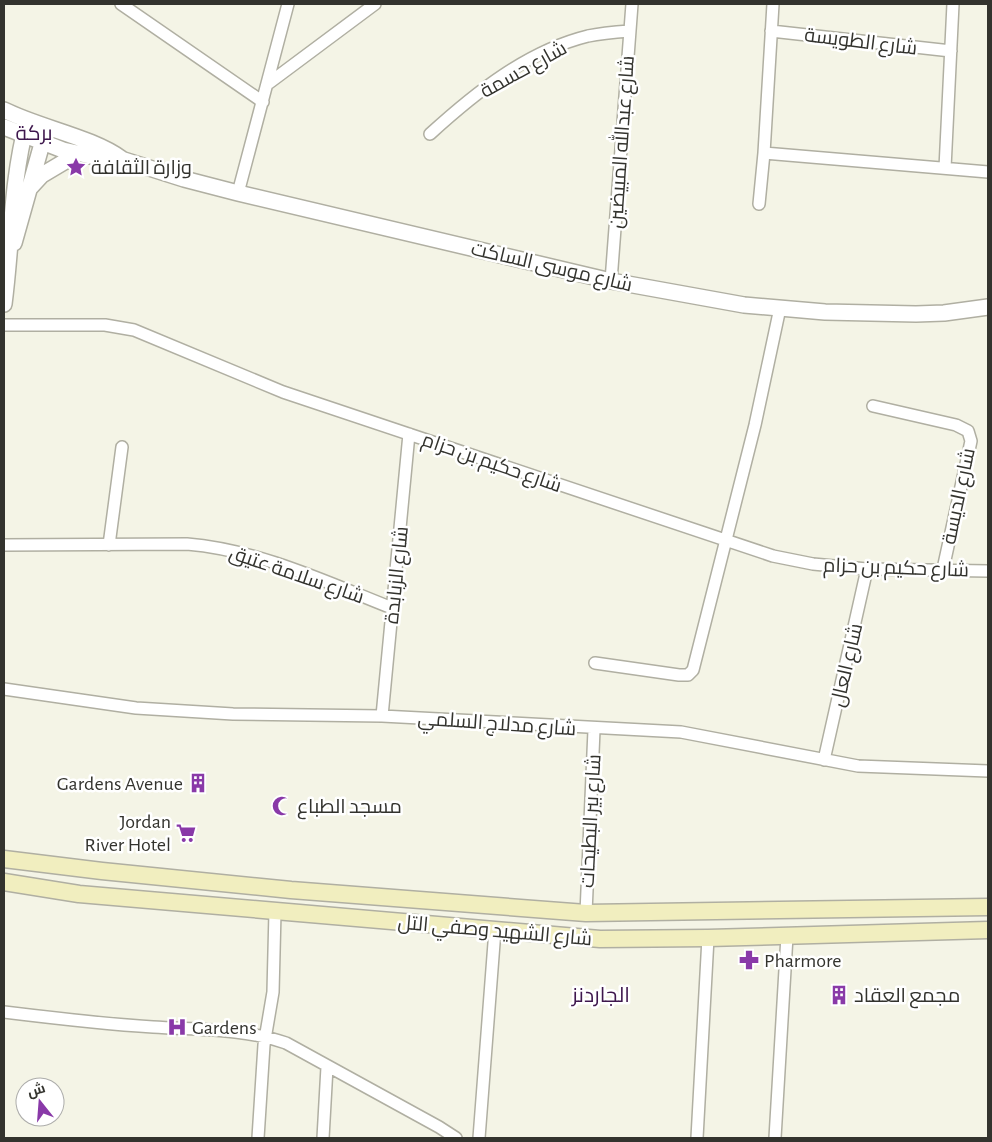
<svg xmlns="http://www.w3.org/2000/svg" width="992" height="1142" viewBox="0 0 992 1142" font-family="'Alegreya Sans',Cairo,sans-serif">
<style>
.lines{fill:none;stroke-linecap:round;stroke-linejoin:round}
.minor-casing{stroke:#b0afa2;stroke-width:14}
.tertiary-casing{stroke:#b0afa2;stroke-width:18}
.secondary-casing{stroke:#b0afa2;stroke-width:19}
.minor{stroke:#fff;stroke-width:11}
.tertiary{stroke:#fff;stroke-width:15}
.secondary{stroke:#f1eebf;stroke-width:16}
.labels{text-anchor:middle;stroke-width:5;stroke-linejoin:round;paint-order:stroke}
.street-label{font-size:20px;fill:#33332e;stroke:#fff}
.poi-label{font-size:20px;fill:#33332e;stroke:#fff;text-anchor:start}
.neighbourhood-label{font-size:21px;fill:#3e174d;stroke:#fff}
</style>
<rect width="100%" height="100%" fill="#f4f4e6"/>
<g class="lines">
<defs>
<path id="minor" d="M 121,4 L 263,102
M 771,31 L 951,51
M 269,83 L 375,4
M 430,134 C 475,93 527,51 588,36 C 602,33 616,32 630,31
M 764,153 L 988,172
M 945,168 L 953,4
M 238,193 L 288,4
M 759,204 L 764,153 L 773,4
M 611,281 L 632,4
M 4,325 L 105,325 L 134,330 L 283,392 L 773,556 L 813,564 L 867,569 L 988,571
M 873,406 L 956,425 L 968,431 L 971,441 L 943,569
M 4,545 L 187,544 C 259,550 326,582 392,608
M 109,545 L 122,447
M 595,663 L 679,675 L 688,675 L 693,670 L 755,425 L 780,308
M 4,689 L 136,708 L 233,714 L 382,716 L 681,732 L 858,766 L 988,771
M 382,716 L 409,434
M 824,760 L 867,569
M 586,913 L 594,730
M 4,1012 C 53,1018 103,1024 153,1027 C 197,1030 243,1028 286,1043 L 439,1127 L 456,1138
M 258,1138 L 264,1045 L 273,992 L 275,912
M 323,1138 L 327,1067
M 479,1138 L 495,930
M 697,1138 L 708,938
M 775,1138 L 787,936"/>
<path id="tertiary" d="M 4,110 C 40,128 92,137 122,159
M 4,127 L 63,150 L 104,159 L 124,160 L 184,179 L 238,193 L 611,281 L 744,305 L 825,312 L 916,314 L 944,313 L 988,307
M 30,188 L 42,175 L 79,153
M 14,243 L 45,133
M 4,304 C 12,243 11,182 27,122"/>
<path id="secondary" d="M 4,859 L 102,871 L 291,890 L 586,913 L 988,907
M 4,882 L 79,894 L 600,939 L 708,938 L 988,930"/>
</defs>
<use href="#minor" class="minor-casing"/>
<use href="#tertiary" class="tertiary-casing"/>
<use href="#secondary" class="secondary-casing"/>
<use href="#minor" class="minor"/>
<use href="#tertiary" class="tertiary"/>
<use href="#secondary" class="secondary"/>
</g>
<defs>
<symbol id="sight-bare" viewBox="-9 -9 18 18"><path d="M0-6L1.8-2.2L6-1.7L2.9 1.2L3.7 5.4L0 3.3L-3.7 5.4L-2.9 1.2L-6-1.7L-1.8-2.2Z" fill="#8939a8" stroke="#fff" stroke-width="2.5" paint-order="stroke"/></symbol>
<symbol id="building-bare" viewBox="-9 -9 18 18"><path d="M-4-6H4V6H1V3H-1V6H-4ZM-2.5-4.3h1.7v1.8h-1.7ZM.8-4.3h1.7v1.8H.8ZM-2.5-1h1.7V.8h-1.7ZM.8-1h1.7V.8H.8Z" fill="#8939a8" stroke="#fff" stroke-width="2.5" paint-order="stroke"/></symbol>
<symbol id="mosque-bare" viewBox="-9 -9 18 18"><path d="M3.5-4.9A6 6 0 1 0 3.5 4.9A5 5 0 1 1 3.5-4.9Z" fill="#8939a8" stroke="#fff" stroke-width="2.5" paint-order="stroke"/></symbol>
<symbol id="supermarket-bare" viewBox="-9 -9 18 18"><path d="M-6-5.5h2.5l.6 2H6L4.5 2H-2.5L-4.4-4H-6ZM-1.5 3.2a1.3 1.3 0 1 0 .1 0ZM3 3.2a1.3 1.3 0 1 0 .1 0Z" fill="#8939a8" stroke="#fff" stroke-width="2.5" paint-order="stroke"/></symbol>
<symbol id="pharmacy-bare" viewBox="-9 -9 18 18"><path d="M-2-6h4v4h4v4h-4v4h-4v-4h-4v-4h4Z" fill="#8939a8" stroke="#fff" stroke-width="2.5" paint-order="stroke"/></symbol>
<symbol id="hospital-bare" viewBox="-9 -9 18 18"><path d="M-5-5h3v3.5h4V-5h3V5h-3V1.5h-4V5h-3Z" fill="#8939a8" stroke="#fff" stroke-width="2.5" paint-order="stroke"/></symbol>
</defs>
<g fill-rule="evenodd">
<use href="#sight-bare" x="62" y="153" width="28" height="28"/>
<use href="#building-bare" x="184" y="769" width="28" height="28"/>
<use href="#mosque-bare" x="268" y="792" width="28" height="28"/>
<use href="#supermarket-bare" x="172" y="819" width="28" height="28"/>
<use href="#pharmacy-bare" x="735" y="946" width="28" height="28"/>
<use href="#building-bare" x="825" y="981" width="28" height="28"/>
<use href="#hospital-bare" x="163" y="1013" width="28" height="28"/>
</g>
<g class="labels">
<g class="street-label">
<text transform="translate(861 41) rotate(7)" y="7">شارع الطويسة</text>
<text transform="translate(523 69) rotate(-29)" y="7">شارع حسمة</text>
<text transform="translate(621 142) rotate(-86)" y="7">شارع عبدالله المبيضين</text>
<text transform="translate(552 266) rotate(13)" y="7">شارع موسى الساكت</text>
<text transform="translate(492 462) rotate(19)" y="7">شارع حكيم بن حزام</text>
<text transform="translate(958 496) rotate(-78)" y="7">شارع الديسة</text>
<text transform="translate(896 567) rotate(2)" y="7">شارع حكيم بن حزام</text>
<text transform="translate(297 574) rotate(19)" y="7">شارع سلامة عتيق</text>
<text transform="translate(396 575) rotate(-84)" y="7">شارع الزبابدة</text>
<text transform="translate(846 665) rotate(-77)" y="7">شارع العال</text>
<text transform="translate(497 723) rotate(4)" y="7">شارع مدلاج السلمي</text>
<text transform="translate(590 821) rotate(-87)" y="7">شارع بير البطيحات</text>
<text transform="translate(495 930) rotate(5)" y="7">شارع الشهيد وصفي التل</text>
</g>
<g class="poi-label">
<text x="91" y="174">وزارة الثقافة</text>
<text x="183" y="790" text-anchor="end">Gardens Avenue</text>
<text x="297" y="813">مسجد الطباع</text>
<text x="171" y="828" text-anchor="end">Jordan<tspan x="171" dy="23">River Hotel</tspan></text>
<text x="764" y="967">Pharmore</text>
<text x="854" y="1002">مجمع العقاد</text>
<text x="192" y="1034">Gardens</text>
</g>
<g class="neighbourhood-label">
<text x="34" y="140">بركة</text>
<text x="601" y="1002">الجاردنز</text>
</g>
</g>
<rect width="992" height="1142" fill="none" stroke="#33332e" stroke-width="10"/>
<g transform="translate(40 1102) rotate(343)"><circle r="24" fill="#ffffff" stroke="#adadab"/>
<path d="M0-4L9 19L0 12L-9 19Z" fill="#8939a8"/>
<text y="-8" font-size="14" font-weight="bold" text-anchor="middle" fill="#33332e">ش</text>
</g>
</svg>
